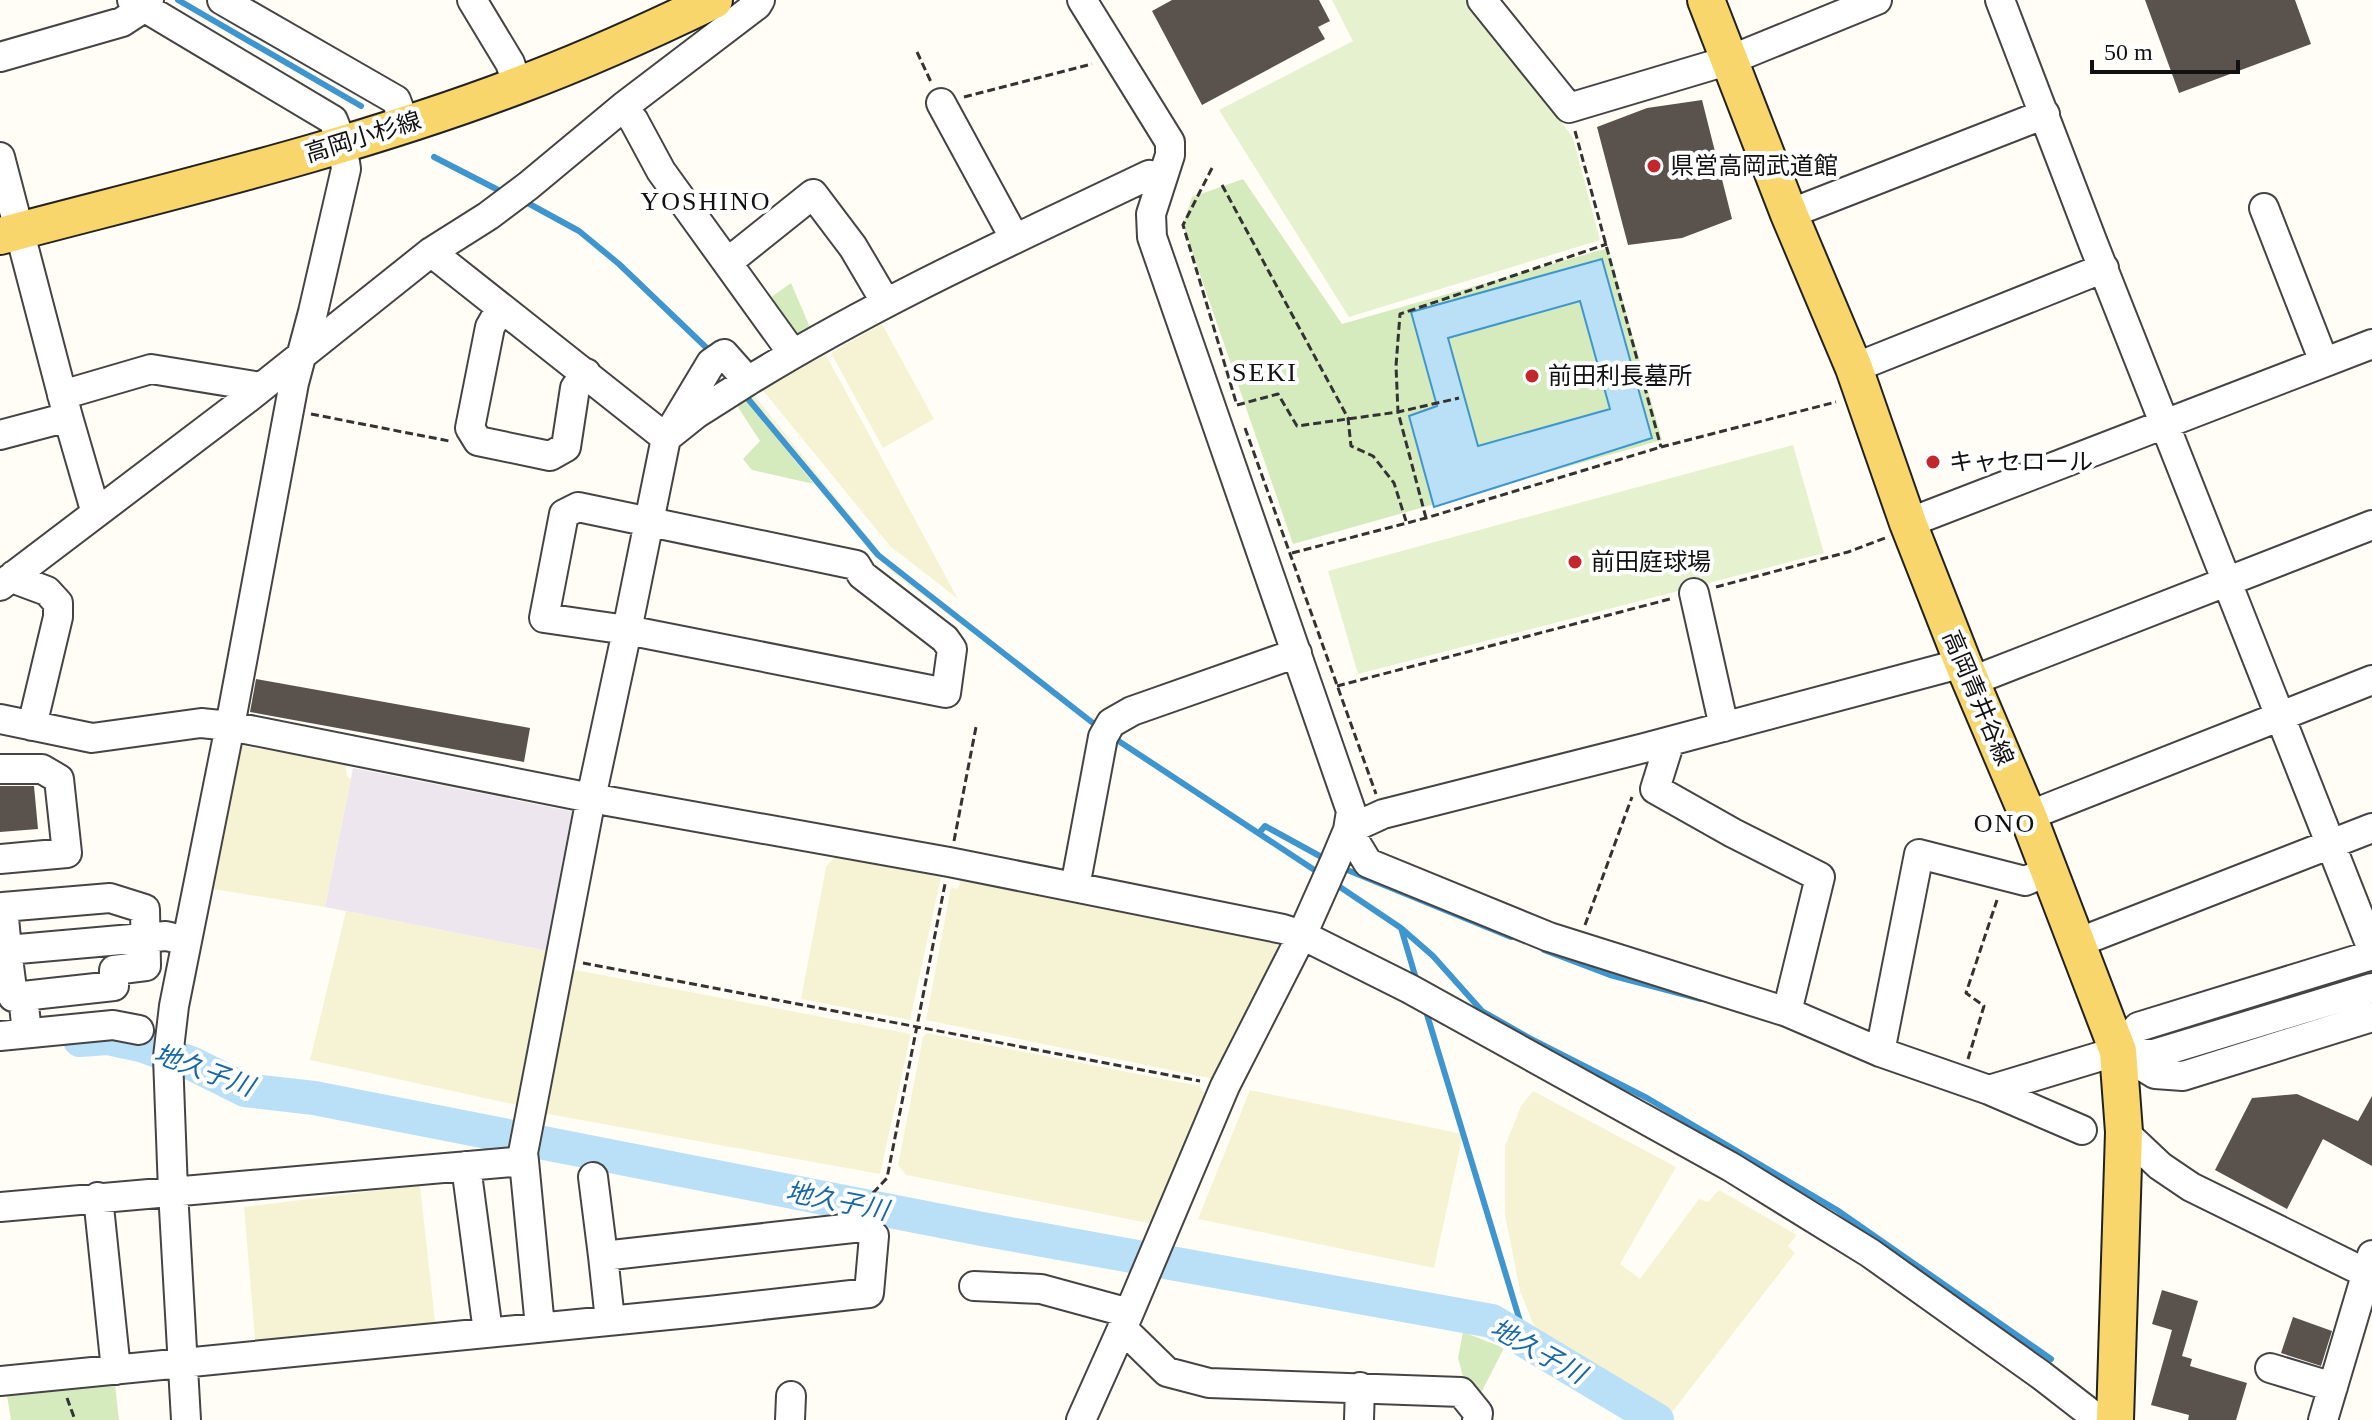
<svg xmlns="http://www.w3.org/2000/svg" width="2372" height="1420" viewBox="0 0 2372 1420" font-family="'Times New Roman','Noto Sans JP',serif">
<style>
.industrial{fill:#eee6ef}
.farmland{fill:#f6f3d4}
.green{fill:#d5ebbd}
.pitch{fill:#e6f2cf}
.water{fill:#b9e0f7;stroke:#3f96cf;stroke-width:2;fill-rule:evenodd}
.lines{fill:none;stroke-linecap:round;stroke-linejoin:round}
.stream{stroke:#3f96cf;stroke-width:6}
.river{stroke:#b9e0f7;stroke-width:34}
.building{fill:#5a524d}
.minor-casing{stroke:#444;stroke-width:32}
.major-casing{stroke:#222;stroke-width:40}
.path{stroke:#333;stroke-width:3;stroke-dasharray:8 4;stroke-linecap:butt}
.minor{stroke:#fff;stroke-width:28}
.major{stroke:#f9d66b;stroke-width:36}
.poi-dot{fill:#c4262e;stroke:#fff;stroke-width:3}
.labels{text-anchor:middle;stroke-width:8;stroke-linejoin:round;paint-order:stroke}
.street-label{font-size:24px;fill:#111;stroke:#fff}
.poi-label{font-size:24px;fill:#111;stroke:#fff;text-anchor:start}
.neighbourhood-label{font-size:26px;letter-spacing:2px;fill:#111;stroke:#fff}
.water-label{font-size:26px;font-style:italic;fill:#1768a6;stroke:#fff}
</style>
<rect width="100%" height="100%" fill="#fffdf5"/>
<path class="industrial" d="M 353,768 L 575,812 L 552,952 L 325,907 Z"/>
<path class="farmland" d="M 882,324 L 934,419 L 883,448 L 831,353 Z
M 826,355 L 958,599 L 890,546 L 761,388 Z
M 754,395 L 880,552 L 974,634 L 889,570 L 748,402 Z
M 242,746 L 345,763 L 347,776 L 351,779 L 325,907 L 213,889 Z
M 836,856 L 941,877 L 910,1020 L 801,999 L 826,867 Z
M 961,877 L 1274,939 L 1278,948 L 1219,1080 L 926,1020 L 951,887 L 958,889 Z
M 346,911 L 552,952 L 531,1108 L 310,1060 Z
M 570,969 L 911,1034 L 880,1174 L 542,1113 Z
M 927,1033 L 1199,1086 L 1209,1099 L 1153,1224 L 906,1175 L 898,1165 L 923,1037 Z
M 1250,1090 L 1463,1134 L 1434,1268 L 1198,1219 Z
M 1533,1091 L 1676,1167 L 1620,1264 L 1640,1279 L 1699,1199 L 1708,1202 L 1719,1190 L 1797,1235 L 1788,1246 L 1795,1253 L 1666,1420 L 1578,1368 L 1580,1363 L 1575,1358 L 1535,1328 L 1520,1291 L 1505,1215 L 1505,1146 L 1521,1106 Z
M 420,1185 L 436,1331 L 256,1350 L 244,1207 Z"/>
<path class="green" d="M 1243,179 L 1342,324 L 1608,248 L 1662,440 L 1293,544 L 1183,225 L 1192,197 Z
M 791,283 L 812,332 L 799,339 L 767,300 Z
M 745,398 L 814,484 L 752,470 L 743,459 L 760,441 L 738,407 Z
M 1463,1332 L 1504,1348 L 1481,1393 L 1465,1384 L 1458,1358 Z
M 115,1384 L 119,1420 L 11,1420 L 7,1396 Z"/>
<path class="pitch" d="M 1332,0 L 1472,0 L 1573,138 L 1600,240 L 1349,317 L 1219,110 L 1353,41 Z
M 1793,445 L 1824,553 L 1358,674 L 1328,571 Z"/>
<path class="water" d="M 1602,259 L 1652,438 L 1434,507 L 1409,416 L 1437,406 L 1411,312 ZM 1580,301 L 1610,409 L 1478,446 L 1448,338 Z"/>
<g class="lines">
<path class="stream" d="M 178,0 L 361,106
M 434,157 L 506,194
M 524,201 L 579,231 L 619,264 L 713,354
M 744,394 L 878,555 L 1098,727
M 1111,736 L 1322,875
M 1259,833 L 1265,826 L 1327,860
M 1340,867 L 1511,937
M 1334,883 L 1401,928 L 1417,982
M 1401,928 L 1433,956 L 1482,1011 L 1531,1039 L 1647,1098 L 1837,1210 L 2051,1359
M 1544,950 L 1610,975 L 1701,999
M 1425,1008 L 1526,1341"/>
<path class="river" d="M 80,1040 L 107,1038 L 144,1046 L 193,1064 L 245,1090 L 314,1098 L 982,1229 L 1492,1321 L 1657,1420"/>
</g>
<path class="building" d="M 1172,0 L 1319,0 L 1330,21 L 1318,27 L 1325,39 L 1202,105 L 1152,11 Z
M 2145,0 L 2295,0 L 2311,44 L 2179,93 Z
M 1702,100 L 1732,219 L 1682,238 L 1628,245 L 1597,127 L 1647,108 Z
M 256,679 L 530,728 L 524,762 L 250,712 Z
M 0,786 L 34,786 L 38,829 L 0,832 Z
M 2297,1094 L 2358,1121 L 2372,1096 L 2372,1166 L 2323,1139 L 2287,1209 L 2215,1170 L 2252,1098 Z
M 2162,1290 L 2198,1301 L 2182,1356 L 2192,1359 L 2190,1366 L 2247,1383 L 2236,1420 L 2188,1420 L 2189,1415 L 2151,1405 L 2172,1330 L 2152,1324 Z
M 2293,1317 L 2332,1331 L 2321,1366 L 2281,1353 Z"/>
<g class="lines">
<defs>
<path id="minor" d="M 132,0 L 333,120 L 342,143 L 346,169 L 313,312 L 294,383 L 230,726 L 174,1006 L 168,1057 L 173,1191 L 186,1420
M 222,0 L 396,100 L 405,124
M 472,0 L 510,63 L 518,86
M 1482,0 L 1569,108 L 1730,60 L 1877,0
M 2000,0 L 2093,243 L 2372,949
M 0,57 L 122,22 L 145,7 L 149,0
M 941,103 L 1015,239
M 623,107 L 634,121 L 661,171 L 793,354
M 0,157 L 68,417 L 93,503 L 98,510
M 2264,208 L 2324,362
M 1789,214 L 2045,114
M 431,252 L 666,438 L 696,414 L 748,381
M 728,262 L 813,194 L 853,247 L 886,303
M 501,308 L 490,327 L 470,428 L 478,441 L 550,456 L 566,447 L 575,388 L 586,373
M 1854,368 L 2104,268
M 62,395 L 151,369 L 261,387
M 0,435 L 68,417
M 578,507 L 856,565 L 862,575 L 945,639 L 952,649 L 946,693 L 627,630 L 544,618 L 564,514 Z
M 1908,523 L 2372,344
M 14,575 L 20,581 L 47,591 L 58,603 L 58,617 L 32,726
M 0,586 L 248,398 L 431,252 L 488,216 L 528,186 L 623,107 L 757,5 L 760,0
M 1694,593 L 1724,727
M 1972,681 L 2372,525
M 0,719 L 92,738 L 201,723 L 230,726 L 591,798 L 949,862 L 1283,929 L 1302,935 L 1410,989 L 1731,1167 L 1870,1253 L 2041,1375 L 2099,1420
M 1670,741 L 1655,789 L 1733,833 L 1820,877 L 1787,1012
M 0,769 L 42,769 L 59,779 L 67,853 L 0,859
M 2028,816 L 2372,680
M 1348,830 L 1368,863 L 1549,937 L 1787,1012 L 1880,1052 L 1989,1090 L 2118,1051 L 2154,1054 L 2372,988
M 1348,830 L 1383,814 L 1644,748 L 1963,663
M 1075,887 L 1103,737 L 1111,723 L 1132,711 L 1297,653
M 2095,936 L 2372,828
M 7,950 L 3,907 L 110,898 L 145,909 L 146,966 L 114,970 L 114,986 L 23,996 L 27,1033
M 13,997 L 7,950 L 166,936 L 187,941
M 0,1036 L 113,1025 L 139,1030
M 2118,1051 L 2138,1027 L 2372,955
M 1880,1052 L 1919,854 L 2025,881 L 2049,871
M 2122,1054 L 2155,1074 L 2183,1076 L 2372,1017
M 1989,1090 L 2082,1130
M 2124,1132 L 2160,1166 L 2191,1187 L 2372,1276
M 524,1161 L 540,1327
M 466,1166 L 488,1332
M 593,1177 L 603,1256
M 98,1197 L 116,1370
M 0,1207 L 524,1161 L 523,1153 L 591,798 L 625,640 L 666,438 L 711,363 L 724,354 L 748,381 C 876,302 1013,240 1149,175 L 1161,183
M 974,1286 L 1041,1289 L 1129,1313
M 610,1320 L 603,1256 L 862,1227
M 1122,1328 L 1167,1372 L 1209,1383 L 1461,1392 L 1478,1413 L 1477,1420
M 2270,1368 L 2333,1387
M 0,1381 L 709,1311 L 869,1293 L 874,1236 L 862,1227 L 864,1214
M 790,1420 L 791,1396
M 1081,1420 L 1129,1313 L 1225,1086 L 1302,935 L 1335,861 L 1348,830 L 1351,811 L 1152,237 L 1151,214 L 1170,155 L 1170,142 L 1082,0
M 1359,1420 L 1360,1387
M 2323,1420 L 2372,1255"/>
<path id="major" d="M 1706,0 L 1789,214 L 1854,368 L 1908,523 L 1963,663 L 2028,816 L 2118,1051 L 2124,1132 L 2115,1420
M 0,236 C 174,190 351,149 519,85 C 586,60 650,31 714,0"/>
</defs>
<use href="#minor" class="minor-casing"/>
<use href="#major" class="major-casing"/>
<path class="path" d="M 917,52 L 931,82
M 964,97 L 1092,64
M 1575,131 L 1661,447
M 1212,168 L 1183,225 L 1236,402
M 1222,185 L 1348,418 L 1351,446 L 1373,456 L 1394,483 L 1406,521
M 1237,405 L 1278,394 L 1297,426 L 1398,412 L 1459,398
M 311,414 L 449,441
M 1245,428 L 1376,794
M 1426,518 L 1398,412 L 1396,366 L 1400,314 L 1607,244
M 1292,553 L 1426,518 L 1661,447 L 1836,402
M 1716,587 L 1848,552 L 1885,538
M 1337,686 L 1670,599
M 954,841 L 976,727
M 1585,925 L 1632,797
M 583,963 L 1200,1081
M 1968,1059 L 1984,1006 L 1966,993 L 1997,900
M 873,1193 L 887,1178 L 945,884
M 67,1398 L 75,1420"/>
<use href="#minor" class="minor"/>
<use href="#major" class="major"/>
</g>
<g class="poi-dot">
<circle cx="1654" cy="166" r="8"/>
<circle cx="1532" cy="376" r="8"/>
<circle cx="1933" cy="462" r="8"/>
<circle cx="1575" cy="562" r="8"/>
</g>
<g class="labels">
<g class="street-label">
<text transform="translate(363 137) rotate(-17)" y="8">高岡小杉線</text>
<text transform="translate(1978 698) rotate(67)" y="8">高岡青井谷線</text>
</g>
<g class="poi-label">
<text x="1670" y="174">県営高岡武道館</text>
<text x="1548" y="384">前田利長墓所</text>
<text x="1949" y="470">キャセロール</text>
<text x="1591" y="570">前田庭球場</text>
</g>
<g class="neighbourhood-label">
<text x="706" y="210">YOSHINO</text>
<text x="1265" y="381">SEKI</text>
<text x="2005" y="832">ONO</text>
</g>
<g class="water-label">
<text transform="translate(204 1070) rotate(20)" y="9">地久子川</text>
<text transform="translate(837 1201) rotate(11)" y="9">地久子川</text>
<text transform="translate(1538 1351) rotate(29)" y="9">地久子川</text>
</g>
</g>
<path d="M2092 60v12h146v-12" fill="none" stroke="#111111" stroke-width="4"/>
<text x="2104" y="60" font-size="24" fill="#111111" stroke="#ffffff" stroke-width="6" paint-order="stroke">50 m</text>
</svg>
